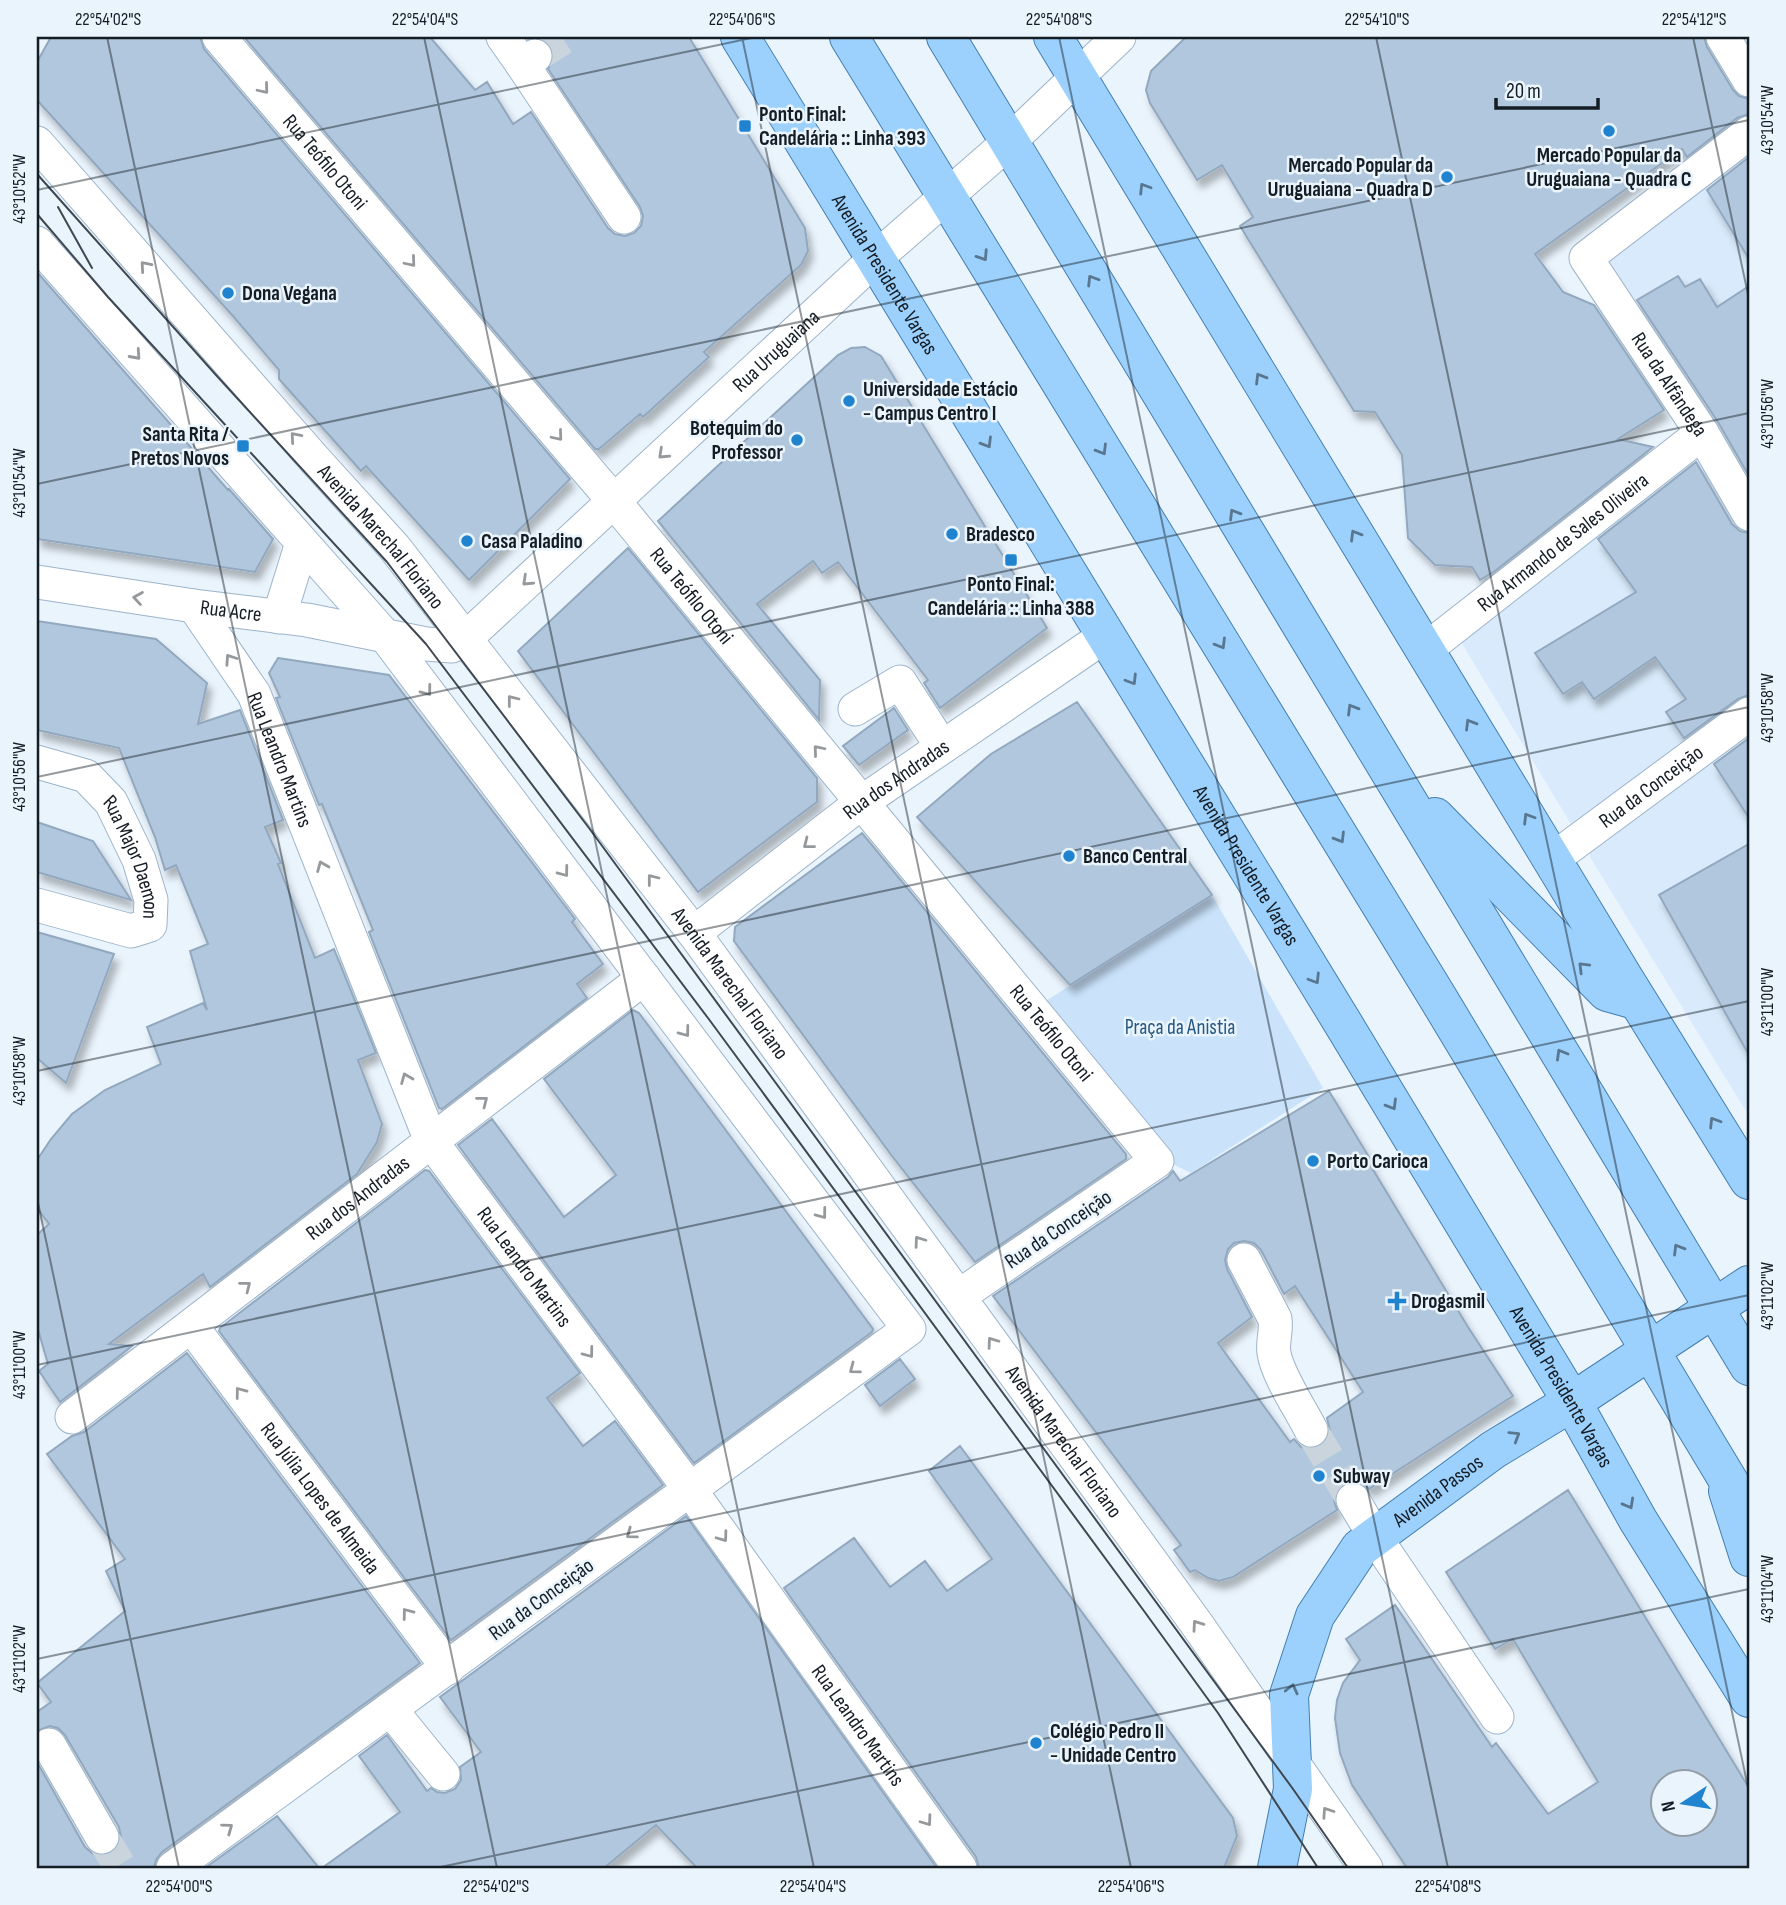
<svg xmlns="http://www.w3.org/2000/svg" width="1786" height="1905" viewBox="0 0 1786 1905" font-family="'Sofia Sans Condensed',sans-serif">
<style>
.built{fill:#d8eafb}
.green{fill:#cae3fb}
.building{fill:#b0c7dd;stroke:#92a8be;stroke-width:2;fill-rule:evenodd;filter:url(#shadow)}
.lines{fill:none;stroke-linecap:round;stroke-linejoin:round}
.minor-tunnel{stroke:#cad4dc;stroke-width:33;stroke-dasharray:33 17;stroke-linecap:butt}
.minor-casing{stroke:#9db4ca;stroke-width:35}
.major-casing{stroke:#437eb0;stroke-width:40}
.minor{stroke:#fff;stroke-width:33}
.major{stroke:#9dd1fd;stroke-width:38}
.tram{stroke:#3f4750;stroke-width:2}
.oneway{stroke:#95999c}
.oneway2{stroke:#587690}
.ticks{fill:none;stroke:#141c24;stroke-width:2;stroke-opacity:0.45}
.poi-dot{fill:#1f83cf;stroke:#eaf4fd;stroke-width:2.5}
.labels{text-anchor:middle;stroke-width:5;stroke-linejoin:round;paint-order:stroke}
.poi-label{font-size:21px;font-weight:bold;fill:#141c24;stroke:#eaf4fd;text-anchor:start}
.street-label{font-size:21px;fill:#141c24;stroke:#eaf4fd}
.park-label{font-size:21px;fill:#255883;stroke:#eaf4fd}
.neatline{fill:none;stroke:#141c24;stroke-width:2.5}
.ticks-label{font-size:18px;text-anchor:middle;fill:#141c24}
</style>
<defs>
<filter id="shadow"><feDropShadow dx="4.5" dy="8" stdDeviation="3.5" flood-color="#0004"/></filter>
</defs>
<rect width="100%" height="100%" fill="#eaf4fd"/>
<path class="built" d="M 1749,151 L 1749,500 L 1606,263 Z
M 1698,452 L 1749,535 L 1749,704 L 1578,825 L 1571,824 L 1461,642 Z
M 1749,729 L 1749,1116 L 1590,857 L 1590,849 Z"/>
<path class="green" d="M 1212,895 L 1323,1088 L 1191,1173 L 1164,1160 L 1041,1004 Z"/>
<path class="building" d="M 51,37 L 200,37 L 204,49 L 570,479 L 469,580 L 366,466 L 361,471 L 279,379 L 279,370 L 233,316 L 37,100 L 37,62 Z
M 244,37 L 430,37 L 475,90 L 487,82 L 513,124 L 531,112 L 608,228 L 615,234 L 625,236 L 634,233 L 641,226 L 643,216 L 640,207 L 548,69 L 554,56 L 551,45 L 544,39 L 535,37 L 528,39 L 526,37 L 689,37 L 805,228 L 808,251 L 801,265 L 704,352 L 709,357 L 643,417 L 640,414 L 599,449 L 595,449 Z
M 1186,37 L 1704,37 L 1707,47 L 1733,90 L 1739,96 L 1749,99 L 1749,114 L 1737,118 L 1687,157 L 1682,149 L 1535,254 L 1563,292 L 1594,305 L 1664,410 L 1618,439 L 1653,447 L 1495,571 L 1480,580 L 1472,567 L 1435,565 L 1408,538 L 1402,455 L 1375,412 L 1354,411 L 1240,226 L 1253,217 L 1222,165 L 1197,180 L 1150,103 L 1146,90 L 1151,71 Z
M 1749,157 L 1749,259 L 1707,190 Z
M 37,272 L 228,490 L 229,489 L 273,539 L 255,572 L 37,539 Z
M 1678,276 L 1685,287 L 1700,279 L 1717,307 L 1749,286 L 1749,476 L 1718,422 L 1637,300 Z
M 865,347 L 881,356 L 1047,628 L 940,708 L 924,683 L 928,680 L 838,562 L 822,573 L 813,561 L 757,604 L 820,680 L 819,720 L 658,521 L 838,355 L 851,348 Z
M 1696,462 L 1732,524 L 1740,531 L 1749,533 L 1749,695 L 1738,699 L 1684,738 L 1666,712 L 1686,699 L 1655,657 L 1594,699 L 1582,682 L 1563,694 L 1535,653 L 1636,592 L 1598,539 Z
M 628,548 L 817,778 L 817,802 L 698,892 L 518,651 Z
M 37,621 L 156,639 L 207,683 L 198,724 L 240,710 L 283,820 L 265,827 L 281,863 L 278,864 L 315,958 L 334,949 L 376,1053 L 358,1060 L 382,1124 L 377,1142 L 357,1174 L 210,1287 L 203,1274 L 109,1344 L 132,1346 L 60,1402 L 39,1371 L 48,1364 L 37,1326 L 37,1235 L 49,1224 L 37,1208 L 37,1160 L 51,1139 L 72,1114 L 105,1090 L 161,1064 L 147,1027 L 203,1003 L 207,1010 L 190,951 L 208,944 L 176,865 L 165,870 L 155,837 L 119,748 L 37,730 Z
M 278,658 L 389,675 L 575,919 L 572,922 L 603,964 L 577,984 L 587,998 L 442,1109 L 439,1108 L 369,932 L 373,930 L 322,804 L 319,805 L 276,698 L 280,697 L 269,673 Z
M 1077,702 L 1212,895 L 1070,985 L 917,817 L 991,754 Z
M 894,708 L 908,730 L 859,765 L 843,746 Z
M 1749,738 L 1749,818 L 1714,764 Z
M 37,822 L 93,841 L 131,900 L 37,872 Z
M 862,833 L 1126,1154 L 1126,1159 L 975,1262 L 892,1156 L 734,941 L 735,927 Z
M 1749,844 L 1749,1055 L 1659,895 Z
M 37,932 L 114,954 L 66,1083 L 37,1058 Z
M 633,1010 L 639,1013 L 873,1329 L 872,1332 L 694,1463 L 458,1145 L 492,1119 L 564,1217 L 616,1175 L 544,1079 Z
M 1329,1091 L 1372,1162 L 1369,1163 L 1468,1327 L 1513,1396 L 1369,1489 L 1362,1483 L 1353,1481 L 1343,1484 L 1337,1490 L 1334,1500 L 1337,1510 L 1233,1577 L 1219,1581 L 1208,1578 L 1195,1570 L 1190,1572 L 1174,1550 L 1181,1545 L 993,1296 L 1168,1177 L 1173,1171 L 1180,1181 ZM 1244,1241 L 1254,1243 L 1261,1250 L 1284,1294 L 1295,1286 L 1363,1392 L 1327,1418 L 1330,1431 L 1327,1441 L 1319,1447 L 1311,1449 L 1301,1447 L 1294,1439 L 1290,1442 L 1218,1343 L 1252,1317 L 1227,1269 L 1225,1260 L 1228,1249 L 1234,1243 Z
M 425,1170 L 429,1171 L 580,1373 L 547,1398 L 583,1446 L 615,1421 L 663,1485 L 451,1640 L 219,1331 L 220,1328 Z
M 187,1353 L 420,1663 L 162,1852 L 156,1860 L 154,1868 L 37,1868 L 37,1762 L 85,1847 L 92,1853 L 101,1856 L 111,1854 L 118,1847 L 121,1838 L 119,1827 L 65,1735 L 58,1728 L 50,1726 L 37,1731 L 37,1712 L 51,1702 L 37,1683 L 125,1611 L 106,1571 L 125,1559 L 47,1454 L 72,1436 L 84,1432 Z
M 900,1359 L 915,1379 L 880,1406 L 865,1385 Z
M 960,1446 L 1233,1818 L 1237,1836 L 1224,1868 L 979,1868 L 976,1857 L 784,1588 L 854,1538 L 890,1587 L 925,1561 L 947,1591 L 992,1559 L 929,1471 Z
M 1568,1490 L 1749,1788 L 1749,1868 L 1407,1868 L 1352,1785 L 1340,1753 L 1335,1718 L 1337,1700 L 1343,1683 L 1360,1660 L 1346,1639 L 1395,1605 L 1492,1747 L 1496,1743 L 1548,1814 L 1598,1782 L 1513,1639 L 1495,1649 L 1446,1572 ZM 1663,1782 L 1705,1782 L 1705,1824 L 1663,1824 Z
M 686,1516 L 937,1868 L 697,1868 L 656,1825 L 604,1868 L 322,1868 L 400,1812 L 359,1756 L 387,1735 L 427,1791 L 431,1788 L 437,1792 L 445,1793 L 455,1789 L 461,1780 L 460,1767 L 481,1752 L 440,1697 Z
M 277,1816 L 319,1868 L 205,1868 Z"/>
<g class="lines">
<path class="minor-tunnel" d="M 535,56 L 565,37
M 1311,1430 L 1353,1500
M 102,1837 L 121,1868"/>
<defs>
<g id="minor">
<path id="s1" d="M 219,37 L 613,500 L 1157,1161 L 959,1296"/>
<path d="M 503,37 L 522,64"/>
<path d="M 1723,37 L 1749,80"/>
<path d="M 535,56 L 522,64 L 624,217"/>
<path id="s2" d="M 1749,133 L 1586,258 L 1702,433 L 1749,514"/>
<path id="s3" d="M 37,143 L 315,460 L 394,547 L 694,933 L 1196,1623 L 1366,1868"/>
<path d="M 37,243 L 386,637 L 909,1329 L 173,1868"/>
<path id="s4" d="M 37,582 L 194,606 L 307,620 L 426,644 L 452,646 L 465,639 L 876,258 L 1010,141 L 1119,37"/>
<path id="s5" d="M 194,606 L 254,694 L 431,1141 L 691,1491 L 960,1868"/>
<path d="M 279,617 L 302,543"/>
<path id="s6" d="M 1425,650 L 1702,433"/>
<path d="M 855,709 L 900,682 L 942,747"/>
<path id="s7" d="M 37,762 L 86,776 L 111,802 L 139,860 L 151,900 L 150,925 L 131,931 L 37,905"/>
<path id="s8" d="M 1553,859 L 1749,714"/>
<path id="s9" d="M 694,933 L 862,802 L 1105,636"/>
<path d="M 1244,1260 L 1275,1319 C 1277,1331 1272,1341 1274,1353 C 1277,1374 1301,1410 1311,1430"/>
<path id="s10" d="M 192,1327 L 448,1668"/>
<path id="s11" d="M 72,1417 L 644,978"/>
<path d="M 1353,1500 L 1375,1537 L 1497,1717"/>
<path d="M 390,1709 L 443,1774"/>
<path d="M 49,1745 L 102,1837"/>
</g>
<g id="major">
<path id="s12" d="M 740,37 L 1344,1025 L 1572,1402 L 1638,1520 L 1749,1698"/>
<path d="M 849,37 L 1438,998 L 1749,1515"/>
<path d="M 946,37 L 1749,1366"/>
<path d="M 1053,37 L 1625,980 L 1749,1180"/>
<path d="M 1435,817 L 1607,992 L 1632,999"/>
<path d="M 1728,1491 L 1749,1557"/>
<path id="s13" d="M 1277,1868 L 1293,1789 L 1289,1695 L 1315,1616 L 1360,1548 L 1493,1450 L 1572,1402 L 1749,1285"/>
</g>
</defs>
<use href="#minor" class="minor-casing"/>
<use href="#major" class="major-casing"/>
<use href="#minor" class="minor"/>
<use href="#major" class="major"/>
<path class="tram" d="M 37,174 L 216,375 L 387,562 L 589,828 L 1293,1789 L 1348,1868
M 58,207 L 92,268
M 37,214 L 108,297 L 426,644 L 708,1018 L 1144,1611 L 1218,1713 L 1318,1868"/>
</g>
<defs><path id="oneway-chevron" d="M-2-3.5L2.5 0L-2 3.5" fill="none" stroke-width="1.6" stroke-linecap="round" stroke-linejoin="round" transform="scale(1.75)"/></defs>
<g class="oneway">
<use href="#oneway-chevron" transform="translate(264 89) rotate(50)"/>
<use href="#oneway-chevron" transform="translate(411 262) rotate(50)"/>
<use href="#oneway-chevron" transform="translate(145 266) rotate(-131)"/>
<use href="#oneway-chevron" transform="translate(136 355) rotate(48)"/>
<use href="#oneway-chevron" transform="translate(558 436) rotate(50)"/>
<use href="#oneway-chevron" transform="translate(295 437) rotate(-131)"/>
<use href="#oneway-chevron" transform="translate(663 454) rotate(137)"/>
<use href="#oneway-chevron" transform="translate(527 581) rotate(137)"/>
<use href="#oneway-chevron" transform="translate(138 598) rotate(-171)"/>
<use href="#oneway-chevron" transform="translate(230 659) rotate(-124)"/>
<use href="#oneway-chevron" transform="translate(427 691) rotate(53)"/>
<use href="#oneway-chevron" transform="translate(512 700) rotate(-128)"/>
<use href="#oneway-chevron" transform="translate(818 750) rotate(-130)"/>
<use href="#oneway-chevron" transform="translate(808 844) rotate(142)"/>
<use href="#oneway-chevron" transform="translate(322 866) rotate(-112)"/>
<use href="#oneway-chevron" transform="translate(564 872) rotate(53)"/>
<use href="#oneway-chevron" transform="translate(652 879) rotate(-128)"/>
<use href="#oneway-chevron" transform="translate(685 1032) rotate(53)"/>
<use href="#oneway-chevron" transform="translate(406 1078) rotate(-112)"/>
<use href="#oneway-chevron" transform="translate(483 1101) rotate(-38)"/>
<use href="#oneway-chevron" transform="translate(822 1214) rotate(53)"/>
<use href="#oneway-chevron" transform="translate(919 1241) rotate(-126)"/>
<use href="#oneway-chevron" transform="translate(246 1286) rotate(-38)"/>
<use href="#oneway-chevron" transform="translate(992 1342) rotate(-126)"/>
<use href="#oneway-chevron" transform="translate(589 1353) rotate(53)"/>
<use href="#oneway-chevron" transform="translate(854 1369) rotate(143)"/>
<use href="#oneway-chevron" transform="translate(240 1392) rotate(-127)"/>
<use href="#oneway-chevron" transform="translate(631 1534) rotate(144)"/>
<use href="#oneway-chevron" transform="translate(723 1537) rotate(54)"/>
<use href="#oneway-chevron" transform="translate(407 1613) rotate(-127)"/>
<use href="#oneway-chevron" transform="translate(1197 1625) rotate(-125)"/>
<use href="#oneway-chevron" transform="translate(1327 1812) rotate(-124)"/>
<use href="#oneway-chevron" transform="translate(927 1821) rotate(54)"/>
<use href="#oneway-chevron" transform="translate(228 1828) rotate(-36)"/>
</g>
<g class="oneway2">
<use href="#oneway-chevron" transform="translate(1144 188) rotate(-122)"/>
<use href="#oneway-chevron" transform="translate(983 256) rotate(57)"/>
<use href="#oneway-chevron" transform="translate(1092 280) rotate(-122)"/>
<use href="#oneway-chevron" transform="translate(1260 378) rotate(-121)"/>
<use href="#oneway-chevron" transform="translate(987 443) rotate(59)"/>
<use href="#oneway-chevron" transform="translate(1102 450) rotate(59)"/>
<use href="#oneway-chevron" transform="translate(1234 514) rotate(-121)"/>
<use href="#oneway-chevron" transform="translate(1355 535) rotate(-121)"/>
<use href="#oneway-chevron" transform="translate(1221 644) rotate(59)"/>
<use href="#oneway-chevron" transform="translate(1132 680) rotate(58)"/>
<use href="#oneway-chevron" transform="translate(1352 709) rotate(-121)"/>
<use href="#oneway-chevron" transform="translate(1470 724) rotate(-121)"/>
<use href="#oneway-chevron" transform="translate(1528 818) rotate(-122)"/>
<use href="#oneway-chevron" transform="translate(1340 838) rotate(59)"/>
<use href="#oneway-chevron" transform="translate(1583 967) rotate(-135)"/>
<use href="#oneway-chevron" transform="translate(1315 979) rotate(58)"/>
<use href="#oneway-chevron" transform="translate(1561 1054) rotate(-120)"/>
<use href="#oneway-chevron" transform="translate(1392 1105) rotate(59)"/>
<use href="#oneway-chevron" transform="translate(1714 1122) rotate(-122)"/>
<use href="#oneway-chevron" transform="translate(1678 1249) rotate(-121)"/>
<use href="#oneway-chevron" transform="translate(1515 1436) rotate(-32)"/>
<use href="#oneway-chevron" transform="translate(1629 1504) rotate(61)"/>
<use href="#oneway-chevron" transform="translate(1292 1689) rotate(-77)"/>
</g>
<path class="ticks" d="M 107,37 L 497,1868M 424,37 L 814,1868M 742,37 L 1131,1868M 1059,37 L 1448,1868M 1376,37 L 1749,1792M 1693,37 L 1749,299M 37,190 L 756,37M 37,484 L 1749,120M 37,777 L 1749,413M 37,1071 L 1749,707M 37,1198 L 179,1868M 37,1365 L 1749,1001M 37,1659 L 1749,1295M 436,1868 L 1749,1589"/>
<g class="poi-dot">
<rect x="738" y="119" width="14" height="14" rx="3.5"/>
<circle cx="1609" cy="131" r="7"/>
<circle cx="1447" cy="177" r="7"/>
<circle cx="228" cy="293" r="7"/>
<circle cx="849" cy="401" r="7"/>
<circle cx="797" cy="440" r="7"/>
<rect x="236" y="439" width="14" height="14" rx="3.5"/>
<circle cx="952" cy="534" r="7"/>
<circle cx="467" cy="541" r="7"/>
<rect x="1004" y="553" width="14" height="14" rx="3.5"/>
<circle cx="1069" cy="856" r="7"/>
<circle cx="1313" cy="1161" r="7"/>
<path d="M1393.5 1290.5h7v7h7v7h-7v7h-7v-7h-7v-7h7z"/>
<circle cx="1319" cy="1476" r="7"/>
<circle cx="1036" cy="1743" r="7"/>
</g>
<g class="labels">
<g class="poi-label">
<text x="759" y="121">Ponto Final:<tspan x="759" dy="24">Candelária :: Linha 393</tspan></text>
<text x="1609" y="162" text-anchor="middle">Mercado Popular da<tspan x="1609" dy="24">Uruguaiana - Quadra C</tspan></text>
<text x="1433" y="172" text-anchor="end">Mercado Popular da<tspan x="1433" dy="24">Uruguaiana - Quadra D</tspan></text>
<text x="242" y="300">Dona Vegana</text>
<text x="863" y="396">Universidade Estácio<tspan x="863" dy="24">- Campus Centro I</tspan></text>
<text x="783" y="435" text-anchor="end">Botequim do<tspan x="783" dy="24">Professor</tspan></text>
<text x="229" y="441" text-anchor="end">Santa Rita /<tspan x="229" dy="24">Pretos Novos</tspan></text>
<text x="966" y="541">Bradesco</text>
<text x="481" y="548">Casa Paladino</text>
<text x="1011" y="591" text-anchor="middle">Ponto Final:<tspan x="1011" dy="24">Candelária :: Linha 388</tspan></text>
<text x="1083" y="863">Banco Central</text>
<text x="1327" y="1168">Porto Carioca</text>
<text x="1411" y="1308">Drogasmil</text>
<text x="1333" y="1483">Subway</text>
<text x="1050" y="1738">Colégio Pedro II<tspan x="1050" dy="24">- Unidade Centro</tspan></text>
</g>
<g class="street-label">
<text dy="7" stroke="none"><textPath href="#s1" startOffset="164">Rua Teófilo Otoni</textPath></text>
<text dy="7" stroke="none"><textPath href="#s12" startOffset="278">Avenida Presidente Vargas</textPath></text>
<text dy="7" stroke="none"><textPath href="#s4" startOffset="859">Rua Uruguaiana</textPath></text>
<text dy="7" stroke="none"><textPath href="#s2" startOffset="357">Rua da Alfândega</textPath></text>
<text dy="7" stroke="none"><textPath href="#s3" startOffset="523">Avenida Marechal Floriano</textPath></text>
<text dy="7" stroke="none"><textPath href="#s6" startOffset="175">Rua Armando de Sales Oliveira</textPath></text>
<text dy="7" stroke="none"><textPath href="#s1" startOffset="732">Rua Teófilo Otoni</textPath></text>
<text dy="7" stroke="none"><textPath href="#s4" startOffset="196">Rua Acre</textPath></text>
<text dy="7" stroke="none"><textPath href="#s5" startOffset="177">Rua Leandro Martins</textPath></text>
<text dy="7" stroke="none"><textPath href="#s9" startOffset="254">Rua dos Andradas</textPath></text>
<text dy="7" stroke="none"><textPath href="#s8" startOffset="122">Rua da Conceição</textPath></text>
<text dy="7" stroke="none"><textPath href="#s7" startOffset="147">Rua Major Daemon</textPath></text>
<text dy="7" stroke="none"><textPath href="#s12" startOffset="971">Avenida Presidente Vargas</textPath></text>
<text dy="7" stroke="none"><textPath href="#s3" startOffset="1090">Avenida Marechal Floriano</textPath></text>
<text dy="7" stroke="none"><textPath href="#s1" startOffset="1298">Rua Teófilo Otoni</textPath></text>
<text dy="7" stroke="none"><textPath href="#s11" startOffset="360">Rua dos Andradas</textPath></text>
<text transform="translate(1058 1229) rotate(-34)" y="7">Rua da Conceição</text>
<text dy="7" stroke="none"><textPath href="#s5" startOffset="744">Rua Leandro Martins</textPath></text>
<text dy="7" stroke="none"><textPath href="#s12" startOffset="1580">Avenida Presidente Vargas</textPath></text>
<text dy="7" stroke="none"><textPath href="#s3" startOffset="1657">Avenida Marechal Floriano</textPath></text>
<text dy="7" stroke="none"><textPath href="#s13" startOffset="436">Avenida Passos</textPath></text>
<text dy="7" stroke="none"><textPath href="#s10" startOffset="214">Rua Júlia Lopes de Almeida</textPath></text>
<text transform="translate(541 1599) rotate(-36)" y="7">Rua da Conceição</text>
<text dy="7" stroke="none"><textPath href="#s5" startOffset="1311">Rua Leandro Martins</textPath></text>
</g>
<g class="park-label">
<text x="1180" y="1034">Praça da Anistia</text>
</g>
</g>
<rect width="1786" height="1905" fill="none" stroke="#eaf4fd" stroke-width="77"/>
<g transform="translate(1684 1803) rotate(258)"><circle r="33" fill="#eaf4fd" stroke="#949ea6" stroke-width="2"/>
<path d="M0-5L12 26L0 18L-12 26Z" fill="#1f83cf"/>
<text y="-10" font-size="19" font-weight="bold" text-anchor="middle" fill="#141c24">N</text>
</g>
<path d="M1496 98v10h102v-10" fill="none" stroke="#141c24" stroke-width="3.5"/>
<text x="1506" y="98" font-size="21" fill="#141c24" stroke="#eaf4fd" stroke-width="5" paint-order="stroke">20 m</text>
<rect x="38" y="38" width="1710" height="1829" class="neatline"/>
<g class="ticks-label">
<text x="108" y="25">22°54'02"S</text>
<text x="425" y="25">22°54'04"S</text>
<text x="742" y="25">22°54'06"S</text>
<text x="1059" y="25">22°54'08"S</text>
<text x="1377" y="25">22°54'10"S</text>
<text x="1694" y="25">22°54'12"S</text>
<text transform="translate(1767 120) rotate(-90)" y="6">43°10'54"W</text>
<text transform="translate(19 189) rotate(-90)" y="6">43°10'52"W</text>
<text transform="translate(1767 414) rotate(-90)" y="6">43°10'56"W</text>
<text transform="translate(19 483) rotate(-90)" y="6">43°10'54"W</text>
<text transform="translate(1767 708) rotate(-90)" y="6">43°10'58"W</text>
<text transform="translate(19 777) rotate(-90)" y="6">43°10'56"W</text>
<text transform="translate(1767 1002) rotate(-90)" y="6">43°11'00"W</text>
<text transform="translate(19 1071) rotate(-90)" y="6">43°10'58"W</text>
<text transform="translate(1767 1296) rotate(-90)" y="6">43°11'02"W</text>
<text transform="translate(19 1365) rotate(-90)" y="6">43°11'00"W</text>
<text transform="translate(1767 1589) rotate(-90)" y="6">43°11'04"W</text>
<text transform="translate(19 1659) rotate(-90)" y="6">43°11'02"W</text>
<text x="179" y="1892">22°54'00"S</text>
<text x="496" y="1892">22°54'02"S</text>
<text x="813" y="1892">22°54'04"S</text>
<text x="1131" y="1892">22°54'06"S</text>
<text x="1448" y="1892">22°54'08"S</text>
</g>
</svg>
